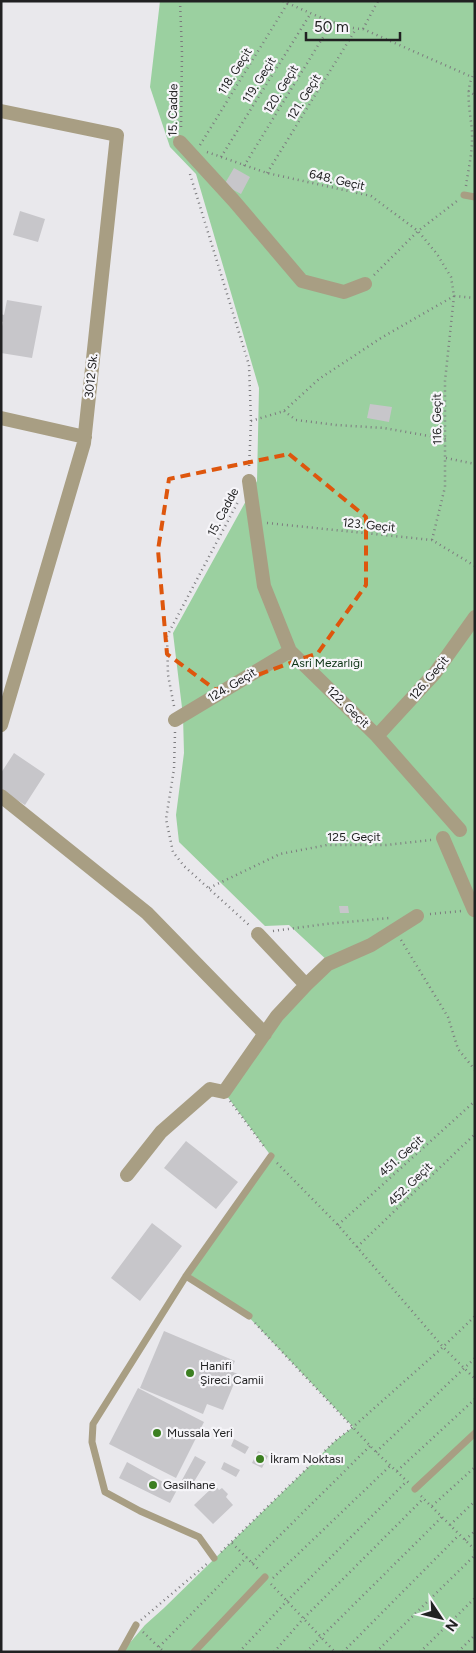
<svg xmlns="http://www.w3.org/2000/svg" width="476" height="1653" viewBox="0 0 476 1653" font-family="Figtree,sans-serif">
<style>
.green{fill:#9bd0a0}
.building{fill:#c7c6ca}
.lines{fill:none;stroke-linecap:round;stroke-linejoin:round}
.path{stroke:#7c7b7e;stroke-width:2.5;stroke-dasharray:1 4;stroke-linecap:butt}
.lane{stroke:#a89e83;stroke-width:7}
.street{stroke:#a89e83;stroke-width:14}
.marked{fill:none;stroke:#de560d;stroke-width:4;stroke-dasharray:10 6;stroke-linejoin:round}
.poi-dot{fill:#3c7f21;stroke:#f6f5f9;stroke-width:2}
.labels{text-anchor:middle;stroke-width:4.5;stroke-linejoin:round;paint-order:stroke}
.street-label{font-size:12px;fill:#212122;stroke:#f6f5f9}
.park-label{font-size:12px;fill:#0c3314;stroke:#f6f5f9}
.poi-label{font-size:12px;fill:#212122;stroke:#f6f5f9;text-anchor:start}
</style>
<rect width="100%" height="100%" fill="#e9e8ec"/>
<path class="green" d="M 160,1 L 475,1 L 475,1652 L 122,1652 L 145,1625 L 164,1608 L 335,1441 L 353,1427 L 244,1312 L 189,1274 L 271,1156 L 224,1092 L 329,962 L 289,925 L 265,926 L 179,842 L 176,815 L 184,753 L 183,716 L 173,633 L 257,481 L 259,388 L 196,174 L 170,147 L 150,87 Z"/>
<path class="building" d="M 234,168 L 250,177 L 241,194 L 224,185 Z
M 20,211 L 45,219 L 38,242 L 13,235 Z
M 7,300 L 42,306 L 32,358 L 1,353 L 1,331 L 3,322 L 1,321 L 1,314 L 4,315 Z
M 370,404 L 392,407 L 389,422 L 367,418 Z
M 14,753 L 45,774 L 25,805 L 1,790 L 1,773 Z
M 339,906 L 348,906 L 349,913 L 340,913 Z
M 186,1141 L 238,1182 L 216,1209 L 164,1168 Z
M 152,1223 L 182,1246 L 140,1301 L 111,1278 Z
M 164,1331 L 235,1361 L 230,1371 L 238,1374 L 223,1410 L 207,1404 L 203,1414 L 140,1388 Z
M 138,1388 L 204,1422 L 176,1478 L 109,1444 Z
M 234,1439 L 249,1447 L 245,1454 L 231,1446 Z
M 258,1451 L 268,1456 L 262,1468 L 252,1463 Z
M 195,1456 L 206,1462 L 192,1485 L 182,1480 Z
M 127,1462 L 163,1482 L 164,1480 L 178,1488 L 170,1503 L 119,1478 Z
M 224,1462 L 240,1470 L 236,1477 L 221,1469 Z
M 215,1485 L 219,1490 L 222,1488 L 228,1494 L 226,1497 L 233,1505 L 213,1524 L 194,1505 Z"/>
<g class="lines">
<path class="path" d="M 180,1 L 182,53 L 181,130
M 283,1 C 304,10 342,29 363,29 L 472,77
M 363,29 L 378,1
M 468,91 L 475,95
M 200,145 L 289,1
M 207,152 L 267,173 L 371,196 L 418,231 L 437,254 L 451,277 L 454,296 L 475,298
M 221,157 L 311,13
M 244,166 L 333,21
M 267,173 L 356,29
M 190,174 L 249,365 L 251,421 L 249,469
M 466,186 C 468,171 472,155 472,139 C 473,118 462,91 475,72
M 374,275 L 418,231 L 457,201
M 284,411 L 296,420 L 336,425 L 384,428 L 446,439
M 251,421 L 284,411 L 319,379 L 381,338 L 454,296
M 446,458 L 475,464
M 267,523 L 432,540 L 475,566
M 432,540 L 445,487 L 445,381 L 454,296
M 174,706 L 168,675 L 167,636 L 239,500
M 175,732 L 174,769 L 166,819 L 173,852 L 184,866 L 249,925
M 209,888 L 280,854 L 327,845 L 386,845 L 431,840
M 430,914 L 462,911
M 273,931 L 326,924 L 389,918
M 401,940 L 448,1017 L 458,1049 L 475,1070
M 230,1101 L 266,1149
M 277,1163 L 338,1225 L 443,1347 L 475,1379
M 338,1225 L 475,1101
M 357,1247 L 475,1134
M 255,1323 L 376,1452 L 409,1483
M 376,1452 L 475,1358
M 397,1471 L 475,1399
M 421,1496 L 475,1550
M 432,1506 L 475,1467
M 450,1525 L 475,1501
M 465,1540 L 475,1531
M 232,1543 L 259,1570
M 221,1552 L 335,1441 L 353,1427 L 443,1347 L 475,1316
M 252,1563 L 370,1446
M 273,1578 L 391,1465
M 271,1584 L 335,1652
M 141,1620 L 208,1563
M 143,1632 L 164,1652
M 159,1647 L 247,1557
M 239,1652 L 287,1601 L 407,1481
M 274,1652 L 303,1619 L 424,1498
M 306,1652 L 442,1517
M 343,1652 L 459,1535
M 376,1652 L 475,1555
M 420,1652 L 475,1598
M 458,1652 L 475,1635"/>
<path class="lane" d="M 464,195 L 475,197
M 186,1276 L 93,1424 L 92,1442 L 105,1492 L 140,1511 L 199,1537 L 214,1558
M 249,1316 L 186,1276 L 271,1156
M 415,1489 L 475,1433
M 121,1652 L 136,1625
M 194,1652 L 265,1577"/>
<path class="street" d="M 1,111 L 117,135 L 84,443 L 1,725
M 180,142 L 234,201 L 302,281 L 344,292 L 365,284
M 1,418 L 85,437
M 249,481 L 264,586 L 290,651 L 377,736 L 460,830
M 175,720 L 290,651
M 377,736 L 435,673 L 475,617
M 1,796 L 147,913 L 265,1034
M 443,838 L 474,910
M 258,934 L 306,985
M 127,1175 L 161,1132 L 210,1089 L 224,1092 L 277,1016 L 306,985 L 328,964 L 371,945 L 417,916"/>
</g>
<path class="marked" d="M 289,454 L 366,517 L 366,585 L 318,653 L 216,690 L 167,654 L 158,550 L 169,479 Z"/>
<g class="poi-dot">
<circle cx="190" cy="1373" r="5"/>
<circle cx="157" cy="1433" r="5"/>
<circle cx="260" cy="1459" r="5"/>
<circle cx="153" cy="1485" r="5"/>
</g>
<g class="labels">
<g class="street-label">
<text transform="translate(235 71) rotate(-58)" y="4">118. Geçit</text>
<text transform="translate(259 80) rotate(-58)" y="4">119. Geçit</text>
<text transform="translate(281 89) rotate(-58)" y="4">120. Geçit</text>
<text transform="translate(304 97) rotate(-58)" y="4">121. Geçit</text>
<text transform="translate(173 110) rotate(-89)" y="4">15. Cadde</text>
<text transform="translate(337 180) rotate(13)" y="4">648. Geçit</text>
<text transform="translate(91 376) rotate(-84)" y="4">3012 Sk.</text>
<text transform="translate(437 419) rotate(-91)" y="4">116. Geçit</text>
<text transform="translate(223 512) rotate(-62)" y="4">15. Cadde</text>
<text transform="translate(369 525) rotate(6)" y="4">123. Geçit</text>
<text transform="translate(429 678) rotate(-50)" y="4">126. Geçit</text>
<text transform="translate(232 685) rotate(-31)" y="4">124. Geçit</text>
<text transform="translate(348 707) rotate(44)" y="4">122. Geçit</text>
<text x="354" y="841">125. Geçit</text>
<text transform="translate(401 1156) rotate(-42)" y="4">451. Geçit</text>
<text transform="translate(410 1184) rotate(-44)" y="4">452. Geçit</text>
</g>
<g class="park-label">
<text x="327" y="667">Asri Mezarlığı</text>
</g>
<g class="poi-label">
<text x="200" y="1370">Hanifi<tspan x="200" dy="14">Şireci Camii</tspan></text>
<text x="167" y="1437">Mussala Yeri</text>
<text x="270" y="1463">İkram Noktası</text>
<text x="163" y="1489">Gasilhane</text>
</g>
</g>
<rect width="476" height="1653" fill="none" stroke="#212122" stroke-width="5"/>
<g transform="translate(441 1618) rotate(125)" stroke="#f6f5f9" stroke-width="4" paint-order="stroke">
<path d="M0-4L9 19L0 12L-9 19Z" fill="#212122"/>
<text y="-8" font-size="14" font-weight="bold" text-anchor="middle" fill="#212122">N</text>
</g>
<path d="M306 32v8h94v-8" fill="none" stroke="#212122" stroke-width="2.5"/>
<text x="314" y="32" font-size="15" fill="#212122" stroke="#f6f5f9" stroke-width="4" paint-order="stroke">50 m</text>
</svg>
